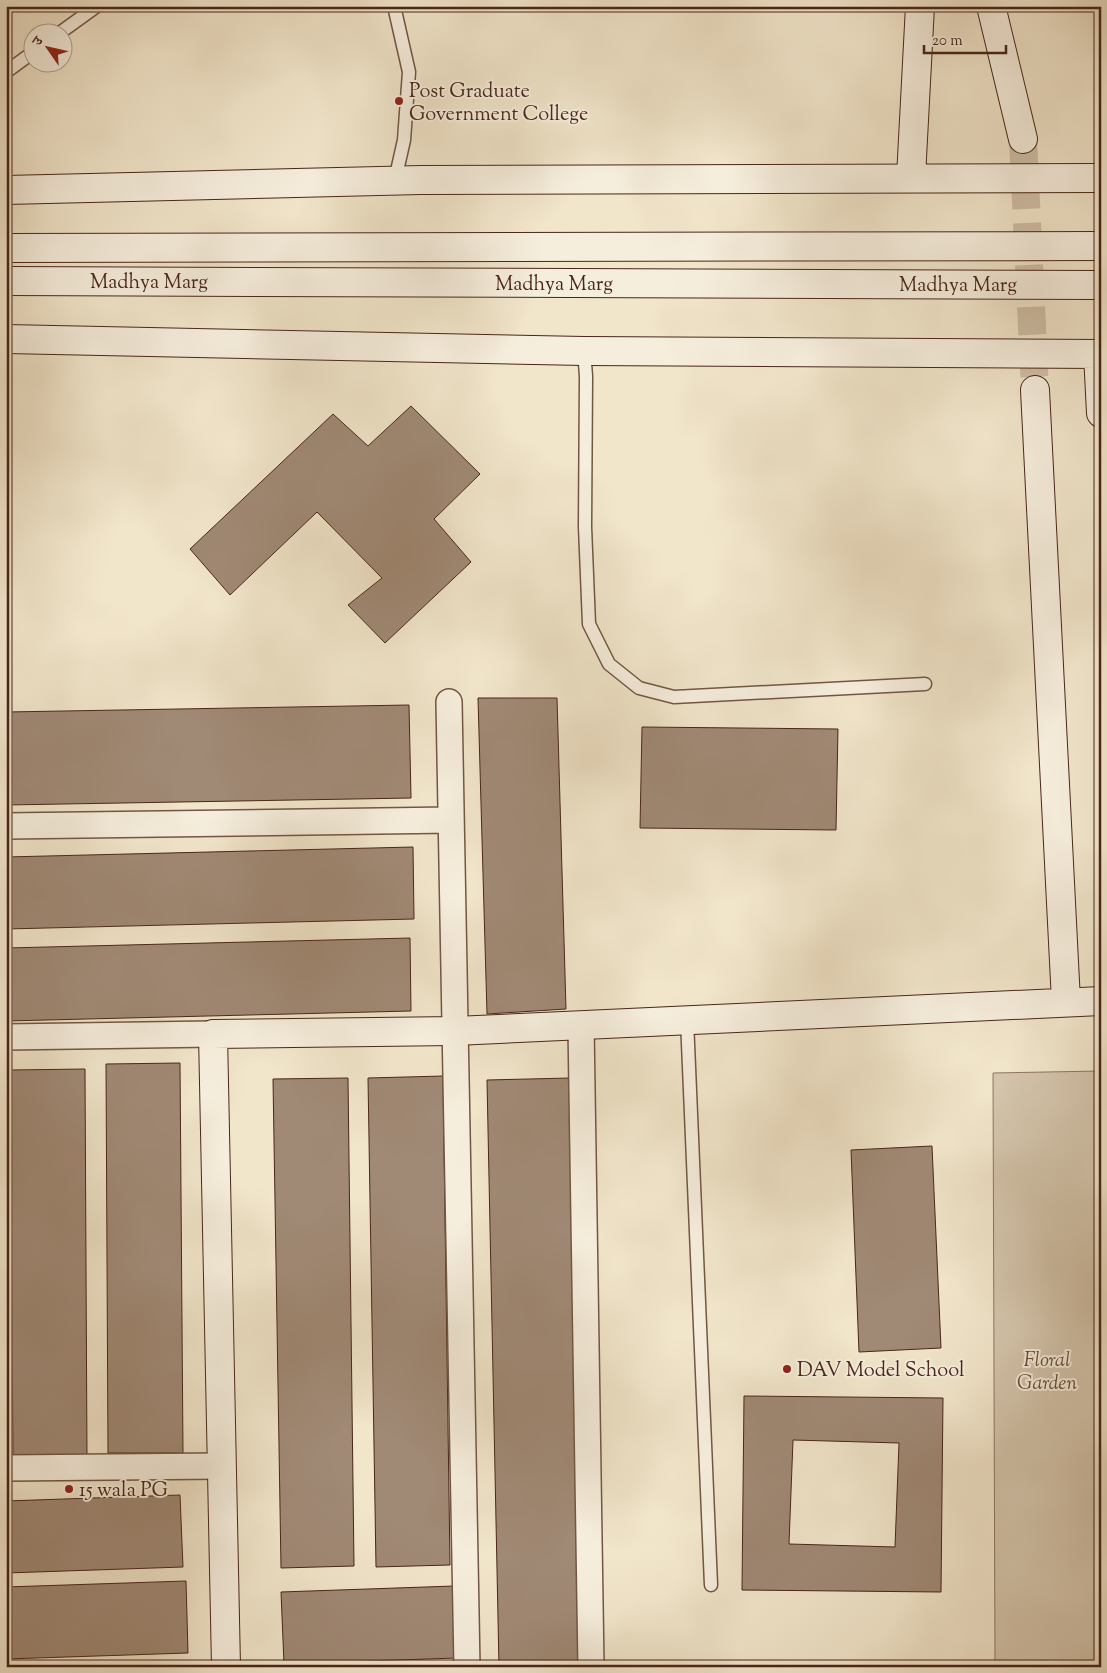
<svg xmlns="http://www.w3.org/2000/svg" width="1107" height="1673" viewBox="0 0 1107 1673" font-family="'Sorts Mill Goudy','Noto Serif Devanagari',serif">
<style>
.green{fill:#d4c5ac;stroke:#8e7662}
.building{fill:#a08975;stroke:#492619;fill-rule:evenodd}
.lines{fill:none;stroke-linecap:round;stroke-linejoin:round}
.secondary-tunnel{stroke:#cfbfa7;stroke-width:28;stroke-dasharray:28 14;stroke-linecap:butt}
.lane-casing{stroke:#735645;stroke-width:15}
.street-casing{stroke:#735645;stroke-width:28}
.secondary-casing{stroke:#492619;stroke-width:30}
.lane{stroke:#f6eedd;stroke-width:12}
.street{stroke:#f6eedd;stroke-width:25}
.secondary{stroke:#f6eedd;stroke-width:28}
.poi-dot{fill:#8f2418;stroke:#f6eedd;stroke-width:2}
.labels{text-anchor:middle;stroke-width:4;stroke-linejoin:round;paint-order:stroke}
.poi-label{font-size:20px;fill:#492619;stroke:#f6eedd;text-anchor:start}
.street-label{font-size:20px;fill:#492619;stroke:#f6eedd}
.park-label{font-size:20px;font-style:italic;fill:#6c4e3e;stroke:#f6eedd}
</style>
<rect width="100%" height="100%" fill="#f1e5ca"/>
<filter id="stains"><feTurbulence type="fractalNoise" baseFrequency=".004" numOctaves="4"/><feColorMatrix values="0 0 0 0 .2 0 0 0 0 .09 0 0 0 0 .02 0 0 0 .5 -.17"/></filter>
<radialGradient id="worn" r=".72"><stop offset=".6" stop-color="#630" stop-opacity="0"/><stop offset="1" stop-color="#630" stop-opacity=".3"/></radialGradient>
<path class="green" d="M 1101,1071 L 1101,1667 L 995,1667 L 993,1073 Z"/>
<path class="building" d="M 411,406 L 480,474 L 434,519 L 471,562 L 385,643 L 348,605 L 382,578 L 317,512 L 230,595 L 190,549 L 333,414 L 368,446 Z
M 478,698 L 557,698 L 566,1009 L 487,1014 Z
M 409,705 L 411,798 L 6,805 L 6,712 Z
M 642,727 L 838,729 L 836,830 L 640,828 Z
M 413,847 L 414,919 L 6,929 L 6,857 Z
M 410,938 L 411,1011 L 6,1021 L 6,948 Z
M 180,1063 L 183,1453 L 108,1453 L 106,1064 Z
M 85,1069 L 87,1459 L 13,1459 L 10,1070 Z
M 443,1076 L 450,1565 L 376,1567 L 368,1078 Z
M 348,1078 L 354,1566 L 281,1568 L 273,1079 Z
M 570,1078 L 582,1667 L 499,1667 L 487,1080 Z
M 932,1146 L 941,1348 L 859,1352 L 851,1150 Z
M 744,1396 L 943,1398 L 941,1592 L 742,1590 ZM 793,1440 L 899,1443 L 895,1547 L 789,1544 Z
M 180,1495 L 183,1567 L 6,1573 L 6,1501 Z
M 186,1581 L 188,1653 L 6,1659 L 6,1587 Z
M 454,1586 L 456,1658 L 284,1664 L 281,1592 Z"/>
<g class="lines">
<path class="secondary-tunnel" d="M 1023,139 L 1035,390"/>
<defs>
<path id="lane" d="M 394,6 L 409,72 L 404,140 L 395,180
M 61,32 L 97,6
M 6,72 L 32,53
M 584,351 L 586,376 L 585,527 L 589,624 L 609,664 L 639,688 L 674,697 L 925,684
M 687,1020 L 711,1585"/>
<path id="street" d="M 449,702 L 467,1667
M 6,826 L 451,820
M 581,1025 L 591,1667
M 6,1037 L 213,1034
M 6,1468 L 222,1466"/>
<path id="secondary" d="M 991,6 L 1023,139
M 911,177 L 920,6
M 6,190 L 421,180 L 1101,178
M 6,248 L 1101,246
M 6,281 L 1101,285
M 6,339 L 584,351 L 1101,354
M 1098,354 L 1101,413
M 1035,390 L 1066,1001
M 226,1667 L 213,1034 L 455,1031 L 1101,1001"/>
</defs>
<use href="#lane" class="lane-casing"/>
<use href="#street" class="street-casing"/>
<use href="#secondary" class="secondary-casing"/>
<use href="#lane" class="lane"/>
<use href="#street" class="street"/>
<use href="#secondary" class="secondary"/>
</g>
<g class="poi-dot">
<circle cx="399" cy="101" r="5"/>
<circle cx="787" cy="1369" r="5"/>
<circle cx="69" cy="1489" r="5"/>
</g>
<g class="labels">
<g class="poi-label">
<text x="409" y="97">Post Graduate<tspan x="409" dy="23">Government College</tspan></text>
<text x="797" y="1376">DAV Model School</text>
<text x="79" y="1496">15 wala PG</text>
</g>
<g class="street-label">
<text x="149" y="288">Madhya Marg</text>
<text x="554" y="290">Madhya Marg</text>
<text x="958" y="291">Madhya Marg</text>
</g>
<g class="park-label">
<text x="1047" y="1366">Floral<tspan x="1047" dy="23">Garden</tspan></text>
</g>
</g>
<rect width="1107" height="1673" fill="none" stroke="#f1e5ca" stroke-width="25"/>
<rect x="8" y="8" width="1092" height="1658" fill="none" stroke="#492619" stroke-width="2.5"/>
<rect x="12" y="12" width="1082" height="1648" fill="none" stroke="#492619"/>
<g transform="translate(48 48) rotate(304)"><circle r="24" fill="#f6eedd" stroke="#b19e8f"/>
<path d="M0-4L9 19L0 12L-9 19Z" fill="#8f2418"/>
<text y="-8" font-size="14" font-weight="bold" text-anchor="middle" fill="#492619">उ</text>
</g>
<path d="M924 45v8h82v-8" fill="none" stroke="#492619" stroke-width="2.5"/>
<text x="932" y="45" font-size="15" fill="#492619" stroke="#f6eedd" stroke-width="4" paint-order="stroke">20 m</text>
<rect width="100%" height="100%" filter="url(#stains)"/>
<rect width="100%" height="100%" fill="url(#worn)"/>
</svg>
